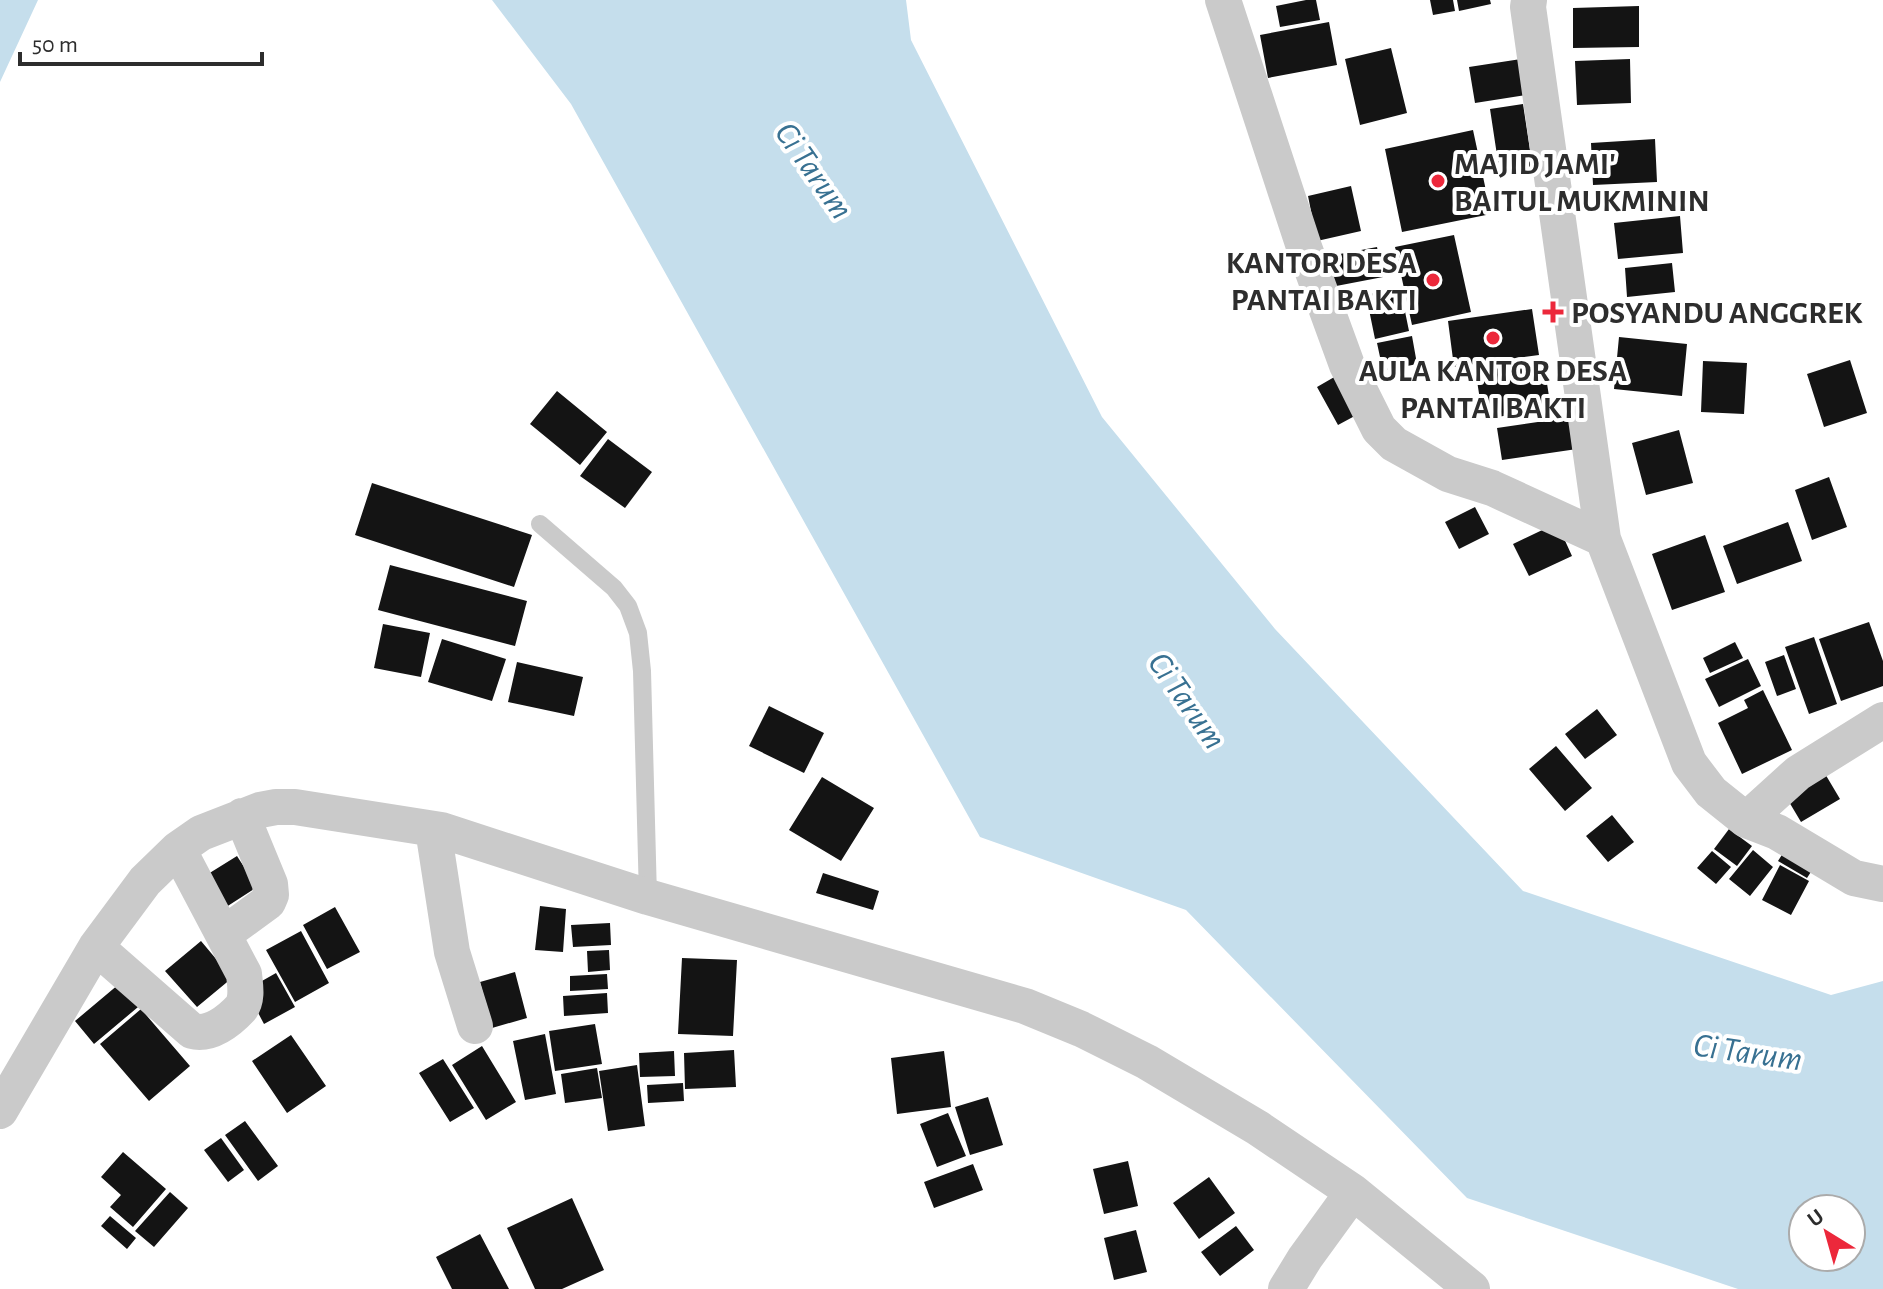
<svg xmlns="http://www.w3.org/2000/svg" width="1883" height="1289" viewBox="0 0 1883 1289" font-family="'Alegreya Sans',sans-serif">
<style>
.water{fill:#c5deec;fill-rule:evenodd}
.building{fill:#141414}
.lines{fill:none;stroke-linecap:round;stroke-linejoin:round}
.service{stroke:#cacaca;stroke-width:18}
.minor{stroke:#cacaca;stroke-width:36}
.poi-dot{fill:#ec283b;stroke:#fff;stroke-width:3}
.labels{text-anchor:middle;stroke-width:8;stroke-linejoin:round;paint-order:stroke}
.poi-label{font-size:32px;font-weight:bold;fill:#2d2d2d;stroke:#fff;text-anchor:start}
.water-label{font-size:34px;font-style:italic;fill:#387192;stroke:#fff}
</style>
<rect width="100%" height="100%" fill="#fff"/>
<path class="water" d="M 0,0 L 38,0 L 0,82 Z
M 492,0 L 906,0 L 911,40 L 1102,417 L 1275,629 L 1523,891 L 1831,995 L 1883,981 L 1883,1289 L 1738,1289 L 1467,1198 L 1186,910 L 980,837 L 571,104 ZM 1803,1209 L 1851,1209 L 1851,1257 L 1803,1257 Z"/>
<path class="building" d="M 1306,0 L 1316,0 L 1320,20 L 1280,27 L 1276,6 Z
M 1430,0 L 1453,0 L 1455,11 L 1433,15 Z
M 1457,0 L 1490,0 L 1491,4 L 1459,11 Z
M 1639,6 L 1639,47 L 1573,48 L 1573,8 Z
M 1329,22 L 1337,65 L 1268,78 L 1260,35 Z
M 1391,48 L 1407,113 L 1360,125 L 1345,59 Z
M 1521,59 L 1526,95 L 1475,103 L 1469,67 Z
M 1630,59 L 1631,103 L 1577,105 L 1575,61 Z
M 1523,104 L 1533,170 L 1500,175 L 1490,109 Z
M 1473,130 L 1491,214 L 1402,232 L 1385,149 Z
M 1655,139 L 1657,182 L 1593,185 L 1591,143 Z
M 1351,186 L 1361,231 L 1317,241 L 1308,196 Z
M 1680,216 L 1683,253 L 1618,259 L 1614,223 Z
M 1454,235 L 1471,312 L 1412,325 L 1395,247 Z
M 1377,247 L 1383,277 L 1331,287 L 1324,257 Z
M 1672,263 L 1675,292 L 1627,297 L 1625,268 Z
M 1400,287 L 1409,331 L 1375,339 L 1366,295 Z
M 1532,309 L 1539,355 L 1454,367 L 1448,321 Z
M 1412,336 L 1417,364 L 1383,371 L 1377,343 Z
M 1619,337 L 1687,344 L 1682,396 L 1614,389 Z
M 1543,358 L 1551,409 L 1483,419 L 1475,368 Z
M 1850,360 L 1867,413 L 1824,427 L 1807,374 Z
M 1703,361 L 1747,363 L 1744,414 L 1701,412 Z
M 1343,372 L 1364,411 L 1338,425 L 1317,387 Z
M 557,391 L 607,432 L 580,465 L 530,424 Z
M 1572,417 L 1577,449 L 1502,460 L 1497,428 Z
M 1679,430 L 1693,483 L 1646,495 L 1632,443 Z
M 608,439 L 652,472 L 625,508 L 580,476 Z
M 1829,477 L 1847,527 L 1812,540 L 1795,490 Z
M 372,483 L 532,535 L 514,587 L 355,535 Z
M 1475,507 L 1489,534 L 1459,549 L 1445,522 Z
M 1788,522 L 1802,561 L 1737,584 L 1723,546 Z
M 1557,523 L 1572,556 L 1529,576 L 1513,544 Z
M 1705,535 L 1725,592 L 1672,610 L 1652,554 Z
M 390,565 L 527,601 L 515,646 L 378,610 Z
M 1869,622 L 1883,661 L 1883,686 L 1841,701 L 1819,639 Z
M 383,624 L 430,633 L 421,677 L 374,668 Z
M 1814,637 L 1837,704 L 1809,714 L 1785,647 Z
M 442,639 L 506,659 L 492,701 L 428,682 Z
M 1735,642 L 1743,658 L 1710,673 L 1703,658 Z
M 1784,655 L 1796,689 L 1777,696 L 1765,662 Z
M 1748,659 L 1761,686 L 1719,707 L 1705,679 Z
M 517,662 L 583,677 L 574,716 L 508,702 Z
M 1763,690 L 1792,750 L 1742,774 L 1718,723 L 1748,708 L 1744,700 Z
M 769,706 L 824,733 L 804,773 L 749,746 Z
M 1597,709 L 1617,735 L 1585,759 L 1565,734 Z
M 1556,746 L 1592,788 L 1565,811 L 1529,769 Z
M 1821,767 L 1840,799 L 1801,822 L 1782,790 Z
M 822,777 L 874,808 L 841,861 L 789,830 Z
M 1612,815 L 1634,842 L 1608,862 L 1586,836 Z
M 1729,829 L 1752,846 L 1737,866 L 1714,849 Z
M 1790,842 L 1818,861 L 1807,878 L 1778,861 Z
M 1753,850 L 1773,867 L 1750,896 L 1729,879 Z
M 1712,851 L 1731,867 L 1716,884 L 1697,868 Z
M 237,856 L 257,887 L 220,911 L 200,879 Z
M 1780,865 L 1809,881 L 1791,915 L 1762,900 Z
M 823,873 L 879,891 L 873,910 L 816,893 Z
M 540,906 L 566,909 L 563,952 L 535,950 Z
M 335,907 L 360,952 L 327,969 L 303,925 Z
M 610,923 L 611,945 L 573,947 L 571,925 Z
M 301,931 L 329,983 L 295,1002 L 266,950 Z
M 201,941 L 232,978 L 197,1007 L 165,971 Z
M 609,950 L 610,970 L 588,972 L 587,951 Z
M 682,958 L 737,960 L 733,1036 L 678,1034 Z
M 515,972 L 527,1018 L 492,1028 L 480,982 Z
M 276,973 L 295,1007 L 264,1024 L 246,990 Z
M 607,974 L 608,989 L 570,991 L 570,976 Z
M 125,979 L 144,1002 L 94,1044 L 75,1021 Z
M 607,993 L 608,1013 L 564,1016 L 563,996 Z
M 141,1009 L 190,1066 L 149,1101 L 100,1044 Z
M 595,1024 L 602,1064 L 555,1071 L 549,1031 Z
M 545,1034 L 556,1094 L 525,1100 L 513,1041 Z
M 291,1035 L 326,1086 L 287,1113 L 252,1061 Z
M 482,1046 L 516,1102 L 486,1120 L 452,1065 Z
M 734,1050 L 736,1087 L 685,1089 L 684,1053 Z
M 674,1051 L 675,1076 L 640,1077 L 639,1053 Z
M 944,1051 L 951,1107 L 897,1114 L 891,1058 Z
M 443,1059 L 474,1108 L 450,1122 L 419,1073 Z
M 637,1065 L 645,1126 L 608,1131 L 599,1071 Z
M 597,1068 L 602,1098 L 565,1103 L 561,1074 Z
M 683,1083 L 684,1101 L 648,1103 L 647,1085 Z
M 988,1097 L 1003,1145 L 970,1155 L 955,1107 Z
M 948,1113 L 966,1156 L 937,1167 L 920,1124 Z
M 245,1121 L 278,1166 L 258,1181 L 225,1135 Z
M 221,1138 L 244,1170 L 228,1182 L 204,1150 Z
M 123,1152 L 166,1189 L 133,1227 L 110,1207 L 121,1195 L 101,1177 Z
M 1128,1161 L 1138,1206 L 1104,1214 L 1093,1169 Z
M 973,1164 L 983,1190 L 934,1208 L 924,1182 Z
M 1209,1177 L 1235,1213 L 1199,1239 L 1173,1203 Z
M 170,1192 L 188,1208 L 154,1247 L 135,1231 Z
M 572,1198 L 604,1270 L 562,1289 L 535,1289 L 507,1228 Z
M 110,1216 L 136,1238 L 127,1249 L 101,1226 Z
M 1236,1226 L 1254,1250 L 1220,1276 L 1201,1252 Z
M 1136,1230 L 1147,1272 L 1114,1280 L 1104,1238 Z
M 480,1234 L 509,1289 L 452,1289 L 436,1257 Z"/>
<g class="lines">
<path class="service" d="M 540,524 L 614,588 L 628,606 L 638,633 L 642,671 L 648,897"/>
<path class="minor" d="M 1223,0 L 1305,250 L 1347,365 L 1379,429 L 1394,444 L 1448,474 L 1492,488 L 1603,539
M 1529,0 L 1528,7 L 1603,539 L 1689,763 L 1711,792 L 1746,820 L 1777,832 L 1854,878 L 1883,884
M 1746,820 L 1798,773 L 1883,720
M 433,829 L 452,952 L 475,1026
M 224,934 L 268,902 L 271,895 L 270,884 L 242,816
M 96,947 L 192,1031 C 210,1036 229,1021 241,1008 C 248,998 245,985 244,974 L 178,849
M 0,1111 L 96,947 L 145,881 L 178,849 L 201,833 L 260,810 L 276,807 L 295,807 L 441,830 L 648,897 L 1025,1006 L 1081,1029 L 1147,1062 L 1258,1128 L 1353,1192 L 1472,1289
M 1286,1289 L 1305,1258 L 1353,1192"/>
</g>
<g class="poi-dot">
<circle cx="1438" cy="181" r="8"/>
<circle cx="1433" cy="280" r="8"/>
<path d="M1549 300h8v8h8v8h-8v8h-8v-8h-8v-8h8z"/>
<circle cx="1493" cy="338" r="8"/>
</g>
<g class="labels">
<g class="poi-label">
<text x="1454" y="174">MAJID JAMI'<tspan x="1454" dy="37">BAITUL MUKMININ</tspan></text>
<text x="1417" y="273" text-anchor="end">KANTOR DESA<tspan x="1417" dy="37">PANTAI BAKTI</tspan></text>
<text x="1571" y="323">POSYANDU ANGGREK</text>
<text x="1493" y="381" text-anchor="middle">AULA KANTOR DESA<tspan x="1493" dy="37">PANTAI BAKTI</tspan></text>
</g>
<g class="water-label">
<text transform="translate(815 170) rotate(55)" y="12">Ci Tarum</text>
<text transform="translate(1188 700) rotate(55)" y="12">Ci Tarum</text>
<text transform="translate(1748 1051) rotate(8)" y="12">Ci Tarum</text>
</g>
</g>
<g transform="translate(1827 1233) rotate(323)"><circle r="38" fill="#ffffff" stroke="#ababab" stroke-width="2"/>
<path d="M0-6L14 30L0 20L-14 30Z" fill="#ec283b"/>
<text y="-12" font-size="22" font-weight="bold" text-anchor="middle" fill="#2d2d2d">U</text>
</g>
<path d="M20 52v12h242v-12" fill="none" stroke="#2d2d2d" stroke-width="4"/>
<text x="32" y="52" font-size="24" fill="#2d2d2d" stroke="#ffffff" stroke-width="6" paint-order="stroke">50 m</text>
</svg>
